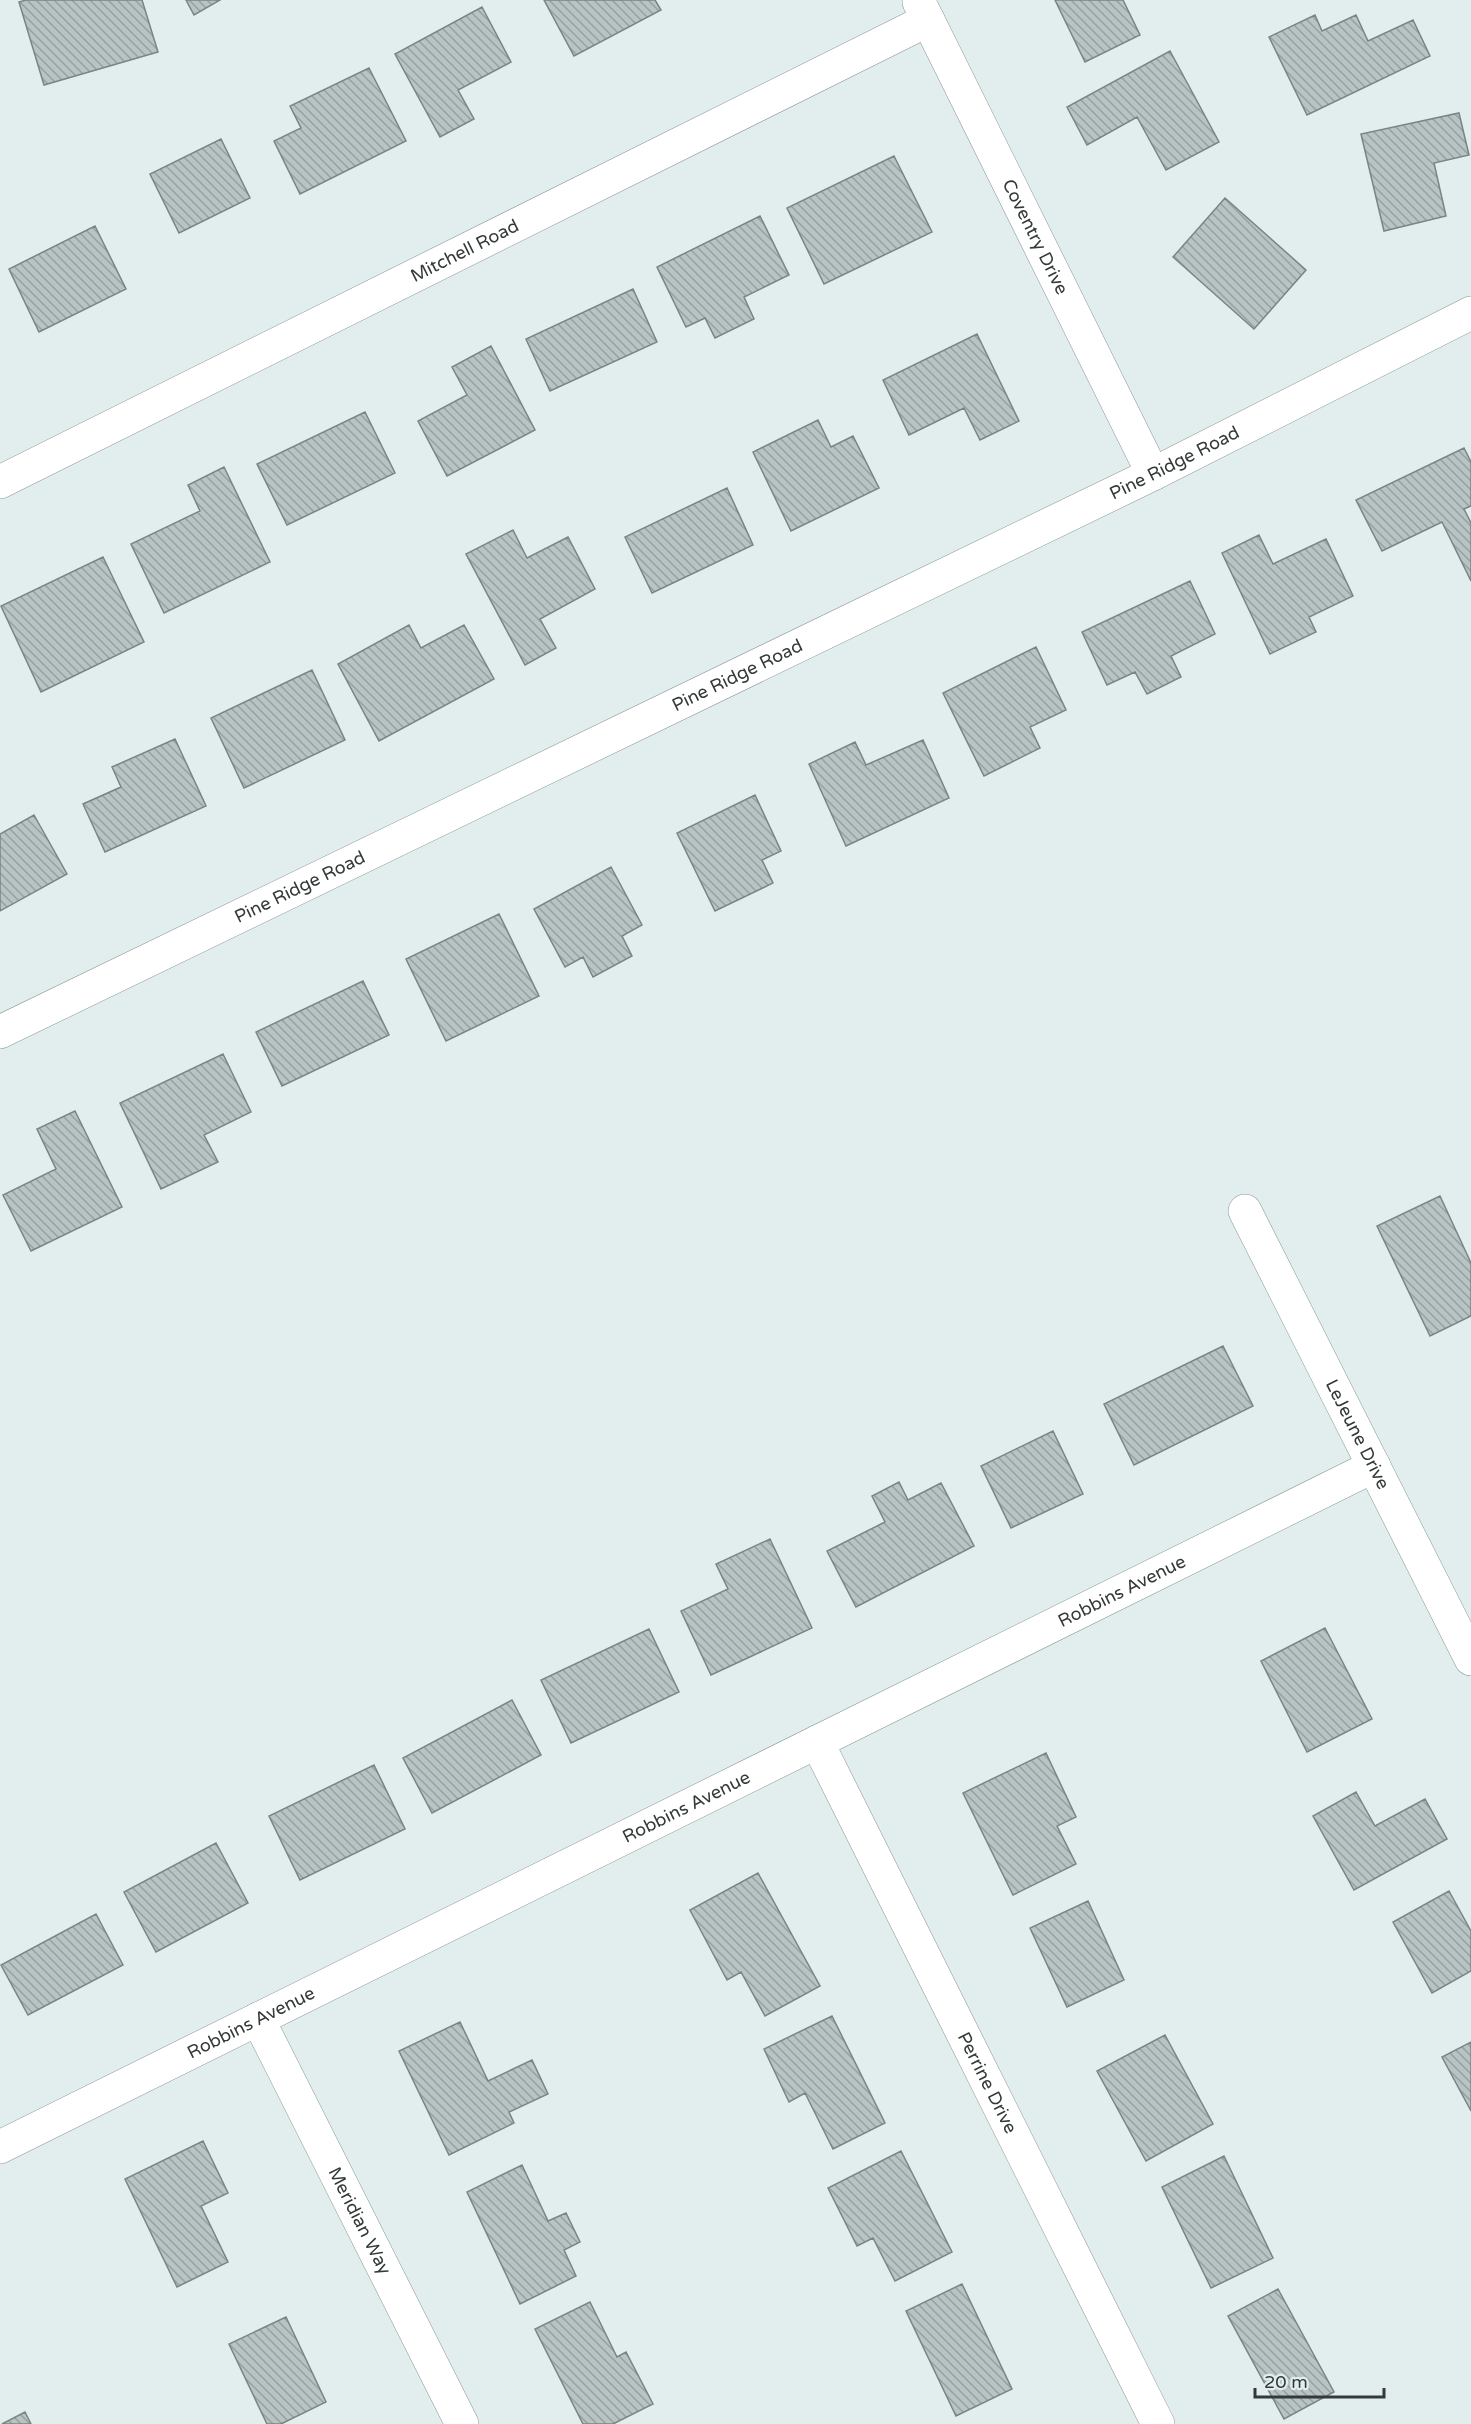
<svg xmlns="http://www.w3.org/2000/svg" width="1471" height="2424" viewBox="0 0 1471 2424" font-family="'Varela Round',sans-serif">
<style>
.building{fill:url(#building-back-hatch);stroke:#798484;stroke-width:1.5}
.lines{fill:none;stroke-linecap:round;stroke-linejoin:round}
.minor-casing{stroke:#8d9898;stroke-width:34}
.minor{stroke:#fff;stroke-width:33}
.labels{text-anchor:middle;stroke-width:4.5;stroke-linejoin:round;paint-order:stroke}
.street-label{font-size:18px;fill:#343939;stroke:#e2eeee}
</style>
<defs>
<pattern id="building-back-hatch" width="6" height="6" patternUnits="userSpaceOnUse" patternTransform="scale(1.5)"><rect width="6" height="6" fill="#b8c4c4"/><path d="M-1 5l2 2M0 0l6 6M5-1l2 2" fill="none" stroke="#96a0a0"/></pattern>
</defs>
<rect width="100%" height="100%" fill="#e2eeee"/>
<path class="building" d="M 26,0 L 142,0 L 158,52 L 44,85 L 19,2 Z
M 186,0 L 220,0 L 194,15 Z
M 544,0 L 655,0 L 661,10 L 574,56 Z
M 1055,0 L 1123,0 L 1140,35 L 1085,62 Z
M 482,7 L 511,62 L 458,90 L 474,119 L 440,137 L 395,54 Z
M 1315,15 L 1322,31 L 1356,15 L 1368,41 L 1413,20 L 1430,56 L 1307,115 L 1269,37 Z
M 1170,51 L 1219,142 L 1166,170 L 1137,117 L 1087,145 L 1067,107 Z
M 369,68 L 406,141 L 300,194 L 274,141 L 301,128 L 290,106 Z
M 1459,113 L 1469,155 L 1434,163 L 1446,216 L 1384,231 L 1361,134 Z
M 221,139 L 250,198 L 179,233 L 150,174 Z
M 894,156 L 932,232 L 824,284 L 787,208 Z
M 1225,198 L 1306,270 L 1254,329 L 1173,257 Z
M 760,216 L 789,275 L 744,297 L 754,319 L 715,338 L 705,318 L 686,327 L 657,267 Z
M 95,226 L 126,289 L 39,332 L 9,269 Z
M 633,289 L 657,342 L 550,391 L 526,339 Z
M 977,334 L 1019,421 L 980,440 L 964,408 L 909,435 L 883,380 Z
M 491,346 L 535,430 L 447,476 L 418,421 L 467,395 L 452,367 Z
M 365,412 L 395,473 L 287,525 L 257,464 Z
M 818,420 L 831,447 L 853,436 L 879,488 L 791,531 L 753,452 Z
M 1464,448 L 1471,462 L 1471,506 L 1464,509 L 1471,523 L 1471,581 L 1442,522 L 1382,551 L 1356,500 Z
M 224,467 L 270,562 L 164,613 L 131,544 L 200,511 L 188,485 Z
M 727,488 L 753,545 L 652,593 L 625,537 Z
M 513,530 L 527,558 L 568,537 L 595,589 L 540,619 L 556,648 L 525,665 L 466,554 Z
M 1259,535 L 1273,564 L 1326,539 L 1353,596 L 1309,617 L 1316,632 L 1270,654 L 1222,553 Z
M 103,557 L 144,642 L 41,692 L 1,606 Z
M 1190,581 L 1215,634 L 1171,656 L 1181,677 L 1147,694 L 1135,672 L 1107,685 L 1082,632 Z
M 409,625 L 421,648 L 464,625 L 494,679 L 379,741 L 338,664 Z
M 1036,647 L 1066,710 L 1030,727 L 1040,748 L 984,776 L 943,693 Z
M 312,670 L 345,740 L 244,788 L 211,718 Z
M 175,739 L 206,806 L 105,852 L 83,804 L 121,787 L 112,767 Z
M 923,740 L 949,798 L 846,846 L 809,764 L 855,742 L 866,765 Z
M 755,795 L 781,851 L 762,860 L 773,883 L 715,911 L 677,833 Z
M 34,815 L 67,874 L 0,911 L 0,834 Z
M 611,867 L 642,925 L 622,936 L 632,956 L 593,977 L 583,957 L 565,967 L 534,909 Z
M 499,914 L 539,996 L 446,1041 L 406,959 Z
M 363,981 L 389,1035 L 282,1086 L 256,1032 Z
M 223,1054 L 251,1112 L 204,1135 L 218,1162 L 161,1189 L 120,1103 Z
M 75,1111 L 122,1207 L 31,1251 L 3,1195 L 56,1169 L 37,1129 Z
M 1440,1196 L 1471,1263 L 1471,1316 L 1430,1336 L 1377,1226 Z
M 1223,1346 L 1253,1406 L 1134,1465 L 1104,1404 Z
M 1053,1431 L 1083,1494 L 1011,1528 L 981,1466 Z
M 899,1482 L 908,1500 L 941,1483 L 974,1546 L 856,1607 L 827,1551 L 885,1522 L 872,1496 Z
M 770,1539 L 812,1628 L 711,1675 L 681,1611 L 728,1589 L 716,1564 Z
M 1325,1628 L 1372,1719 L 1307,1752 L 1261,1661 Z
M 649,1629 L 679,1692 L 571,1743 L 541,1680 Z
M 512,1700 L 541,1755 L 432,1813 L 403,1758 Z
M 1046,1753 L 1076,1817 L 1057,1826 L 1076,1864 L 1013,1895 L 963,1793 Z
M 374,1765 L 405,1829 L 300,1880 L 269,1816 Z
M 1356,1792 L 1375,1826 L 1425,1799 L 1447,1839 L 1354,1890 L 1313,1816 Z
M 216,1843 L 248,1903 L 156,1952 L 124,1892 Z
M 758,1873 L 820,1986 L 765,2016 L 741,1972 L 727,1980 L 690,1910 Z
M 1449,1891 L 1471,1931 L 1471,1971 L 1432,1993 L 1393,1922 Z
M 1088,1901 L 1124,1980 L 1067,2007 L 1030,1928 Z
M 96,1914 L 123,1965 L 28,2015 L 1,1965 Z
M 832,2016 L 885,2123 L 833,2149 L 805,2093 L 789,2102 L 764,2049 Z
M 460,2022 L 488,2081 L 532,2060 L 548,2094 L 509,2112 L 514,2123 L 449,2155 L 399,2051 Z
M 1165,2035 L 1213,2124 L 1146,2161 L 1097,2071 Z
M 1471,2042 L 1471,2111 L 1442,2057 Z
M 203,2141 L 228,2193 L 201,2206 L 228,2262 L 177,2287 L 125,2179 Z
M 901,2151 L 952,2252 L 895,2281 L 873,2238 L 857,2246 L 828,2188 Z
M 1224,2156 L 1273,2258 L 1211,2288 L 1162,2187 Z
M 522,2165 L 548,2221 L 566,2213 L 580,2242 L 564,2250 L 576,2276 L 520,2304 L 467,2192 Z
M 962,2284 L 1012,2389 L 956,2416 L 906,2311 Z
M 1278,2289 L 1334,2392 L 1284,2419 L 1228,2316 Z
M 590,2302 L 617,2357 L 626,2352 L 653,2404 L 613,2424 L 583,2424 L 535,2329 Z
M 286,2317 L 326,2402 L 281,2424 L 267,2424 L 229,2344 Z
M 25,2412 L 31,2424 L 2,2424 Z"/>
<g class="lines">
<defs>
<g id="minor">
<path id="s1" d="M 919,2 L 1153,474"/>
<path id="s2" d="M 0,482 L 928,20"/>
<path id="s3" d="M 0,1032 L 1153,474 L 1471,313"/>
<path id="s4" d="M 1245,1211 L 1471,1659"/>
<path id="s5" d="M 817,1742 L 1158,2424"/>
<path id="s6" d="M 258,2019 L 462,2424"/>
<path id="s7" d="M 0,2147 L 1374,1466"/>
</g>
</defs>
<use href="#minor" class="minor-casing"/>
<use href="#minor" class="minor"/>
</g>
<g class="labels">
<g class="street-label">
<text dy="6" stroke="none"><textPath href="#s1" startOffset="262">Coventry Drive</textPath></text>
<text dy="6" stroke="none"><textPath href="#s2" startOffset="519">Mitchell Road</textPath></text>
<text dy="6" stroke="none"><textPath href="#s3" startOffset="1305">Pine Ridge Road</textPath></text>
<text dy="6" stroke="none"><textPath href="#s3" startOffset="819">Pine Ridge Road</textPath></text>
<text dy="6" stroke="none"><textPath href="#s3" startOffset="333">Pine Ridge Road</textPath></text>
<text dy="6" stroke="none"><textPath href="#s4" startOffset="250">LeJeune Drive</textPath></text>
<text dy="6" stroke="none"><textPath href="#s7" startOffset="1252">Robbins Avenue</textPath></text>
<text dy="6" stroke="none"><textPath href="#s7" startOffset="766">Robbins Avenue</textPath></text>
<text dy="6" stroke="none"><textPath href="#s7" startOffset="280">Robbins Avenue</textPath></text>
<text dy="6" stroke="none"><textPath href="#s5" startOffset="381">Perrine Drive</textPath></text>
<text dy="6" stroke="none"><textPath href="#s6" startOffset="226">Meridian Way</textPath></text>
</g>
</g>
<path d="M1255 2388v9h129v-9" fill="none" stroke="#343939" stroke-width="3"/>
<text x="1264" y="2388" font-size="18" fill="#343939" stroke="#e2eeee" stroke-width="4.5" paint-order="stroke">20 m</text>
</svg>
